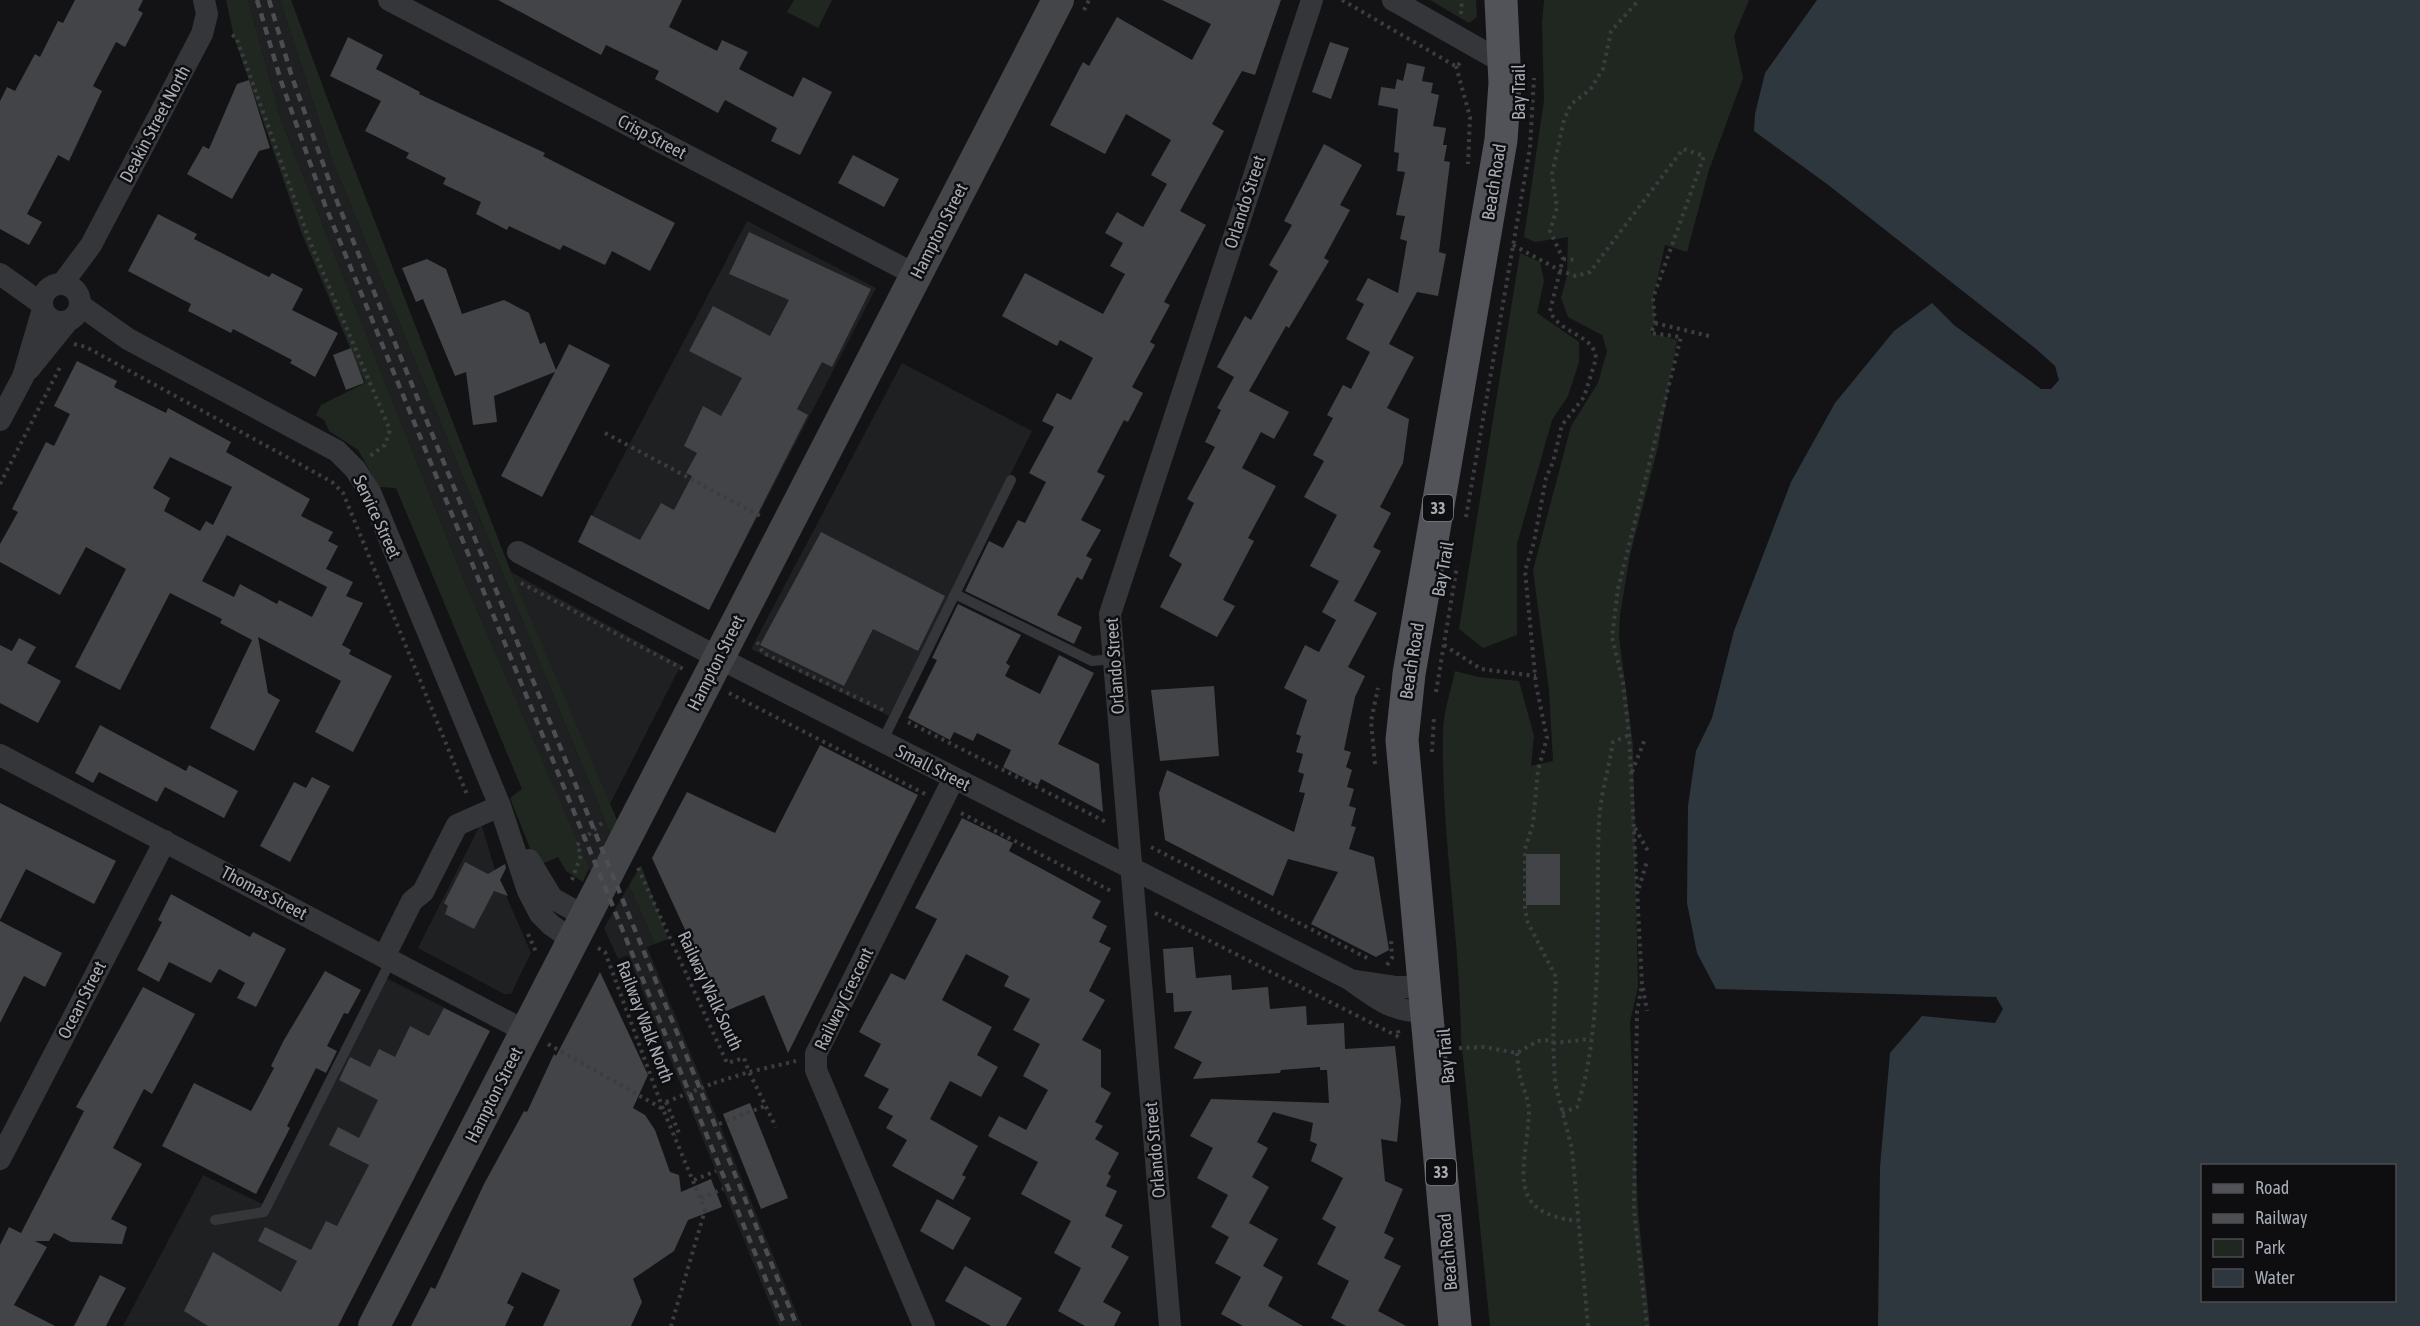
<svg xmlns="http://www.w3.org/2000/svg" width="2420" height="1326" viewBox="0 0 2420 1326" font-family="'Asap Condensed',sans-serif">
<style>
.built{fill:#1f2022}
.green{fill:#202720}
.water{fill:#2e373d;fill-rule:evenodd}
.building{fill:#424448;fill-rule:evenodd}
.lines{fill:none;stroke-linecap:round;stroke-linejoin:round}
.path{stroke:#3b3d40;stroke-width:4;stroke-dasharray:3 4.5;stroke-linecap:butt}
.lane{stroke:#35363a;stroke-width:10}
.street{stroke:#35363a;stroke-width:22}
.secondary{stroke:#434549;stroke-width:32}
.primary{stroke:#515358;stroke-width:33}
.rail{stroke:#4c4e52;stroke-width:4.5;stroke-dasharray:8 6;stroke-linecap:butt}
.path-bridge{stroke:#3b3d40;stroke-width:4;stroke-dasharray:3 4.5;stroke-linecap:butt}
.labels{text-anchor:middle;stroke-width:5;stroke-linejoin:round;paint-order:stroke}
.shield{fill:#0e0e10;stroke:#787c83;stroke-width:1.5}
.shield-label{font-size:16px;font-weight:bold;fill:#a6abb4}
.street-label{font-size:18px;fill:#a6abb4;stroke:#0e0e10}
</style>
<rect width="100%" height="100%" fill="#131315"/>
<path class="built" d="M 248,0 L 280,0 L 332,160 L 613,840 L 593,878 L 461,573 L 281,120 Z
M 747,221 L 876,288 L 709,610 L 578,542 Z
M 902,363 L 1032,431 L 889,716 L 751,649 Z
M 511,572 L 681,665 L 609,806 Z
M 481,823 L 495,870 L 531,953 L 511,994 L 504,994 L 418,948 Z
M 629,885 L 655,944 L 647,947 L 802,1326 L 779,1326 L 628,955 L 618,959 L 604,928 Z
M 380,975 L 489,1030 L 338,1326 L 123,1326 L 203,1175 L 262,1204 Z"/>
<path class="green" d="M 226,0 L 248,0 L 281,120 L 461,573 L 589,868 L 583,882 L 566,871 L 558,857 L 537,866 L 510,798 L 522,789 L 396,488 L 379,487 L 358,450 L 329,431 L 324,420 L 316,415 L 321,405 L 365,383 L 302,234 L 234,37 Z
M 280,0 L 291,0 L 332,111 L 511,572 L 620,827 L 613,840 L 332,160 Z
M 794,0 L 832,0 L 818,28 L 787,12 Z
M 1430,0 L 1476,0 L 1477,17 L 1469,23 Z
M 1544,0 L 1749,0 L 1734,36 L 1743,78 L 1709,170 L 1687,252 L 1665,245 L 1653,298 L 1655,323 L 1651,333 L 1677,340 L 1658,447 L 1630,555 L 1620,615 L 1619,636 L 1633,745 L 1638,987 L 1630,1022 L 1638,1211 L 1650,1326 L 1490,1326 L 1461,1038 C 1460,937 1441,835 1443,733 C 1443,713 1451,691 1455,671 L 1478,677 L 1519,681 L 1534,736 L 1531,766 L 1553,761 L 1549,690 L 1533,570 L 1571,426 L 1598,383 L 1607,351 L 1602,335 L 1568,317 L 1561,298 L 1567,276 L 1568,237 L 1535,242 L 1524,237 L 1544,100 L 1542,23 Z
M 1520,253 L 1540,262 L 1544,281 L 1537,313 L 1579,342 L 1579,362 L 1568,396 L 1552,420 L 1517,544 L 1517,635 L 1483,648 L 1459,629 Z
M 641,865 L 668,939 L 655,944 L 629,885 Z"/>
<path class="water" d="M 1817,0 L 2420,0 L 2420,1326 L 1878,1326 L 1880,1167 L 1890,1053 L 1922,1016 L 1995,1023 L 2003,1009 L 1996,997 L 1716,989 L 1697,953 L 1687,903 L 1688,806 L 1696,751 L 1712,718 L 1734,631 L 1791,482 L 1835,403 L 1894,331 L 1932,303 L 1954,325 L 2041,389 L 2051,389 L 2059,380 L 2055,366 L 2035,348 L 1827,184 L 1754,131 L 1755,114 L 1765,73 ZM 2202,1166 L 2394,1166 L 2394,1300 L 2202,1300 Z"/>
<path class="building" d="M 75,0 L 143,0 L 138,10 L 143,13 L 125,47 L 116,42 L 93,86 L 102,91 L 69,161 L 58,155 L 27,214 L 42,222 L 29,245 L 0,229 L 0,101 L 7,87 L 15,91 L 35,54 L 40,57 L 58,21 L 63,23 Z
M 498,0 L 682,0 L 669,27 L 717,51 L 722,40 L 748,52 L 739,69 L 793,97 L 803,77 L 832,92 L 800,155 L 771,141 L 777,128 L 725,100 L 718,113 L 655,79 L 659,71 L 606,45 L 601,55 Z
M 1162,0 L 1281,0 L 1255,75 L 1242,71 L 1212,124 L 1224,131 L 1180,211 L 1206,225 L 1164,302 L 1170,305 L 1150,342 L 1155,345 L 1132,387 L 1143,393 L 1128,422 L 1124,420 L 1097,472 L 1105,476 L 1081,520 L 1101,530 L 1086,556 L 1092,559 L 1082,580 L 1077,577 L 1057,615 L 1082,627 L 1074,644 L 965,591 L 989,541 L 1003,548 L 1018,520 L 1025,523 L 1046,482 L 1029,473 L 1054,427 L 1042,421 L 1057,393 L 1071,400 L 1093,358 L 1060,340 L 1057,346 L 1002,316 L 1025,273 L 1103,314 L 1125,274 L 1110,266 L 1123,243 L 1105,233 L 1117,212 L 1143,227 L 1167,184 L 1151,175 L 1171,140 L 1126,114 L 1105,154 L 1050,125 L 1083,62 L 1089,66 L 1117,17 L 1192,60 L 1211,24 Z
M 348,37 L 383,55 L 376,69 L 420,92 L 419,94 L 545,153 L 543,156 L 675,223 L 650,271 L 612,251 L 605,265 L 563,245 L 560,250 L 509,226 L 507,230 L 476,214 L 481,202 L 443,184 L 446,178 L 406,158 L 409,153 L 365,131 L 381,101 L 330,76 Z
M 1330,42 L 1349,48 L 1331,99 L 1312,92 Z
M 1407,63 L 1425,67 L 1422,81 L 1433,83 L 1431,93 L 1439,95 L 1433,126 L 1446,128 L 1443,145 L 1447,145 L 1444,161 L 1450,162 L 1439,252 L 1446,254 L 1438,296 L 1417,292 L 1389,344 L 1414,357 L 1387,408 L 1409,419 L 1403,463 L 1380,507 L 1391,513 L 1373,547 L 1381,551 L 1354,601 L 1377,613 L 1348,667 L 1365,676 L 1355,697 L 1344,750 L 1351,752 L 1346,767 L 1352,770 L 1347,787 L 1354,789 L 1349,806 L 1356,808 L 1351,826 L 1356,827 L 1349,849 L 1374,857 L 1389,950 L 1376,957 L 1311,924 L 1338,872 L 1288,859 L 1273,896 L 1165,840 L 1159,793 L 1167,770 L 1294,832 L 1305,793 L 1299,792 L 1304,774 L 1298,772 L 1303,754 L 1296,752 L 1301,736 L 1296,734 L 1307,700 L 1284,688 L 1305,645 L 1319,652 L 1336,620 L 1322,612 L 1339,581 L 1310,566 L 1337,515 L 1304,497 L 1324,461 L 1313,455 L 1333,418 L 1327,415 L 1343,385 L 1351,389 L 1370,352 L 1346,339 L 1364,304 L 1356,300 L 1368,278 L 1398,293 L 1407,241 L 1400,239 L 1405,216 L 1396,215 L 1405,172 L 1397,171 L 1399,153 L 1394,152 L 1398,109 L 1378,105 L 1381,87 L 1395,89 L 1397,79 L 1403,81 Z
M 249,80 L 270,148 L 259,151 L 232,199 L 187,174 L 203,146 L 209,149 L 237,84 Z
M 1324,144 L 1362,165 L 1340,205 L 1350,210 L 1324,258 L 1329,261 L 1289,328 L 1286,326 L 1249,391 L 1289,412 L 1274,439 L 1261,432 L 1242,468 L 1276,486 L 1248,538 L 1254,541 L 1223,600 L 1235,606 L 1217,637 L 1160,607 L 1182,564 L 1169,556 L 1194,503 L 1187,499 L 1215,447 L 1205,442 L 1221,410 L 1217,408 L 1234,377 L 1217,367 L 1245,316 L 1251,320 L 1278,271 L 1269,265 L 1292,225 L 1284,221 Z
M 853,155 L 899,179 L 884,207 L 838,183 Z
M 158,214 L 197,234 L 194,239 L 269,277 L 272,273 L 303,289 L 292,310 L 338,333 L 315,377 L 290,363 L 292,360 L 233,329 L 231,333 L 188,311 L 191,304 L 128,271 Z
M 749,232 L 871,289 L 832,367 L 822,362 L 797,409 L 808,415 L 709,610 L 578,542 L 591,515 L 640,540 L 661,503 L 674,510 L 692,476 L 686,473 L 697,453 L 684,446 L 703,406 L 721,416 L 742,378 L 689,351 L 713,306 L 770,336 L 789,300 L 729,274 Z
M 427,259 L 446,269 L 462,314 L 504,300 L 529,313 L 540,344 L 545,342 L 556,370 L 569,344 L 610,365 L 542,497 L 501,476 L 555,372 L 494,396 L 497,422 L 473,425 L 466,372 L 455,376 L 423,299 L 416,302 L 402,268 Z
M 351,348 L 364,383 L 346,390 L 333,355 Z
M 77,361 L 117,381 L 114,387 L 166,413 L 168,408 L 231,442 L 226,452 L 310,499 L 301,516 L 333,532 L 328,541 L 338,546 L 326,569 L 353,582 L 346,596 L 363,603 L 342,645 L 351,650 L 349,654 L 392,676 L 353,752 L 315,732 L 341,681 L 258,637 L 268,693 L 280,700 L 254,751 L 210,728 L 252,640 L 220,623 L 222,619 L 170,593 L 120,690 L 75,667 L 126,569 L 86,547 L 60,595 L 0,562 L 0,544 L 18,512 L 12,509 L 46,442 L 54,446 L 70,414 L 54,406 ZM 170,457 L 232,487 L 213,525 L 206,521 L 200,531 L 164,511 L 170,498 L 153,488 ZM 227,535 L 327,587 L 312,617 L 279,600 L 277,604 L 240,584 L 234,597 L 202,581 Z
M 821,532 L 945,596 L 918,651 L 873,629 L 844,686 L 760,645 Z
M 958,604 L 1021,635 L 1006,663 L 1010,666 L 1005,676 L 1040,694 L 1059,655 L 1094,673 L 1058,744 L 1099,764 L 1103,812 L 1041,779 L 1038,785 L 1003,767 L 1011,750 L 977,733 L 973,741 L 954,732 L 950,740 L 908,718 L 937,660 L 932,658 Z
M 19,638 L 36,647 L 27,663 L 61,681 L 38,723 L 0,703 L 0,645 L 12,651 Z
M 1214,686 L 1219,756 L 1160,761 L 1151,690 Z
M 100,725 L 186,771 L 189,765 L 238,791 L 224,818 L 165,787 L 157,802 L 99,772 L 93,783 L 75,773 Z
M 820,745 L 918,795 L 788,1053 L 764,995 L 719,1014 L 687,934 L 652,858 L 687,792 L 775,833 Z
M 312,777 L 330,786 L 290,862 L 260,846 L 294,782 L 306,788 Z
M 0,803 L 116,861 L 94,904 L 26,869 L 0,920 Z
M 962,818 L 1013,843 L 1009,851 L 1101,901 L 1092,918 L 1107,926 L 1099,942 L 1111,948 L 1089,991 L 1105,1000 L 1082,1040 L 1101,1050 L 1101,1087 L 1111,1093 L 1095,1122 L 1103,1126 L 1095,1139 L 1119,1153 L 1108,1174 L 1111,1176 L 1106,1186 L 1117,1191 L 1105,1216 L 1123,1225 L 1111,1247 L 1129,1257 L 1103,1302 L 1121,1312 L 1114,1326 L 1085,1326 L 1058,1311 L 1081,1268 L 1054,1253 L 1071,1221 L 1021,1194 L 1038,1162 L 988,1136 L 999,1116 L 1026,1130 L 1048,1090 L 1023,1076 L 1040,1044 L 1013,1030 L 1030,999 L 1004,986 L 1009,976 L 966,954 L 942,1000 L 992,1027 L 977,1055 L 998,1067 L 981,1097 L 950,1081 L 930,1119 L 978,1146 L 962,1175 L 966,1177 L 953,1200 L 892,1166 L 907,1140 L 886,1128 L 893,1116 L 878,1108 L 889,1089 L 864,1076 L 881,1044 L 859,1032 L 891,973 L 905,980 L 937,919 L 915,908 Z
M 1526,854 L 1560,854 L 1560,905 L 1526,905 Z
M 465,862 L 488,874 L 505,864 L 506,868 L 500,880 L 508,896 L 494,891 L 474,929 L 445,914 L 448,906 L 444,903 Z
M 171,894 L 250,937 L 253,932 L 286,949 L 256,1007 L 237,998 L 245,983 L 219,969 L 211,983 L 169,962 L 159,982 L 137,970 L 162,922 L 158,920 Z
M 0,921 L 62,953 L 45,987 L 24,976 L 0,1023 Z
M 1193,947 L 1196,978 L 1231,975 L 1232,990 L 1268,987 L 1270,1009 L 1306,1006 L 1307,1025 L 1344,1023 L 1345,1049 L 1395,1046 L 1401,1101 L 1397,1142 L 1381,1139 L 1385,1181 L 1403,1189 L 1384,1233 L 1394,1238 L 1384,1258 L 1401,1266 L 1378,1311 L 1406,1326 L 1346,1326 L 1331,1318 L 1349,1281 L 1317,1264 L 1336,1227 L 1322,1219 L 1343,1178 L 1311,1161 L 1317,1144 L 1310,1141 L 1313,1123 L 1273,1112 L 1257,1142 L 1268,1148 L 1252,1177 L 1269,1187 L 1249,1223 L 1278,1239 L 1263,1266 L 1283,1277 L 1268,1306 L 1303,1326 L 1243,1326 L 1221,1314 L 1241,1277 L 1215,1263 L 1229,1237 L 1211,1227 L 1228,1195 L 1197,1178 L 1213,1148 L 1190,1136 L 1211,1099 L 1329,1103 L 1327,1070 L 1320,1070 L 1320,1067 L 1281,1070 L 1280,1073 L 1193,1079 L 1202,1062 L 1174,1048 L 1192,1011 L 1174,1012 L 1173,993 L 1166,993 L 1163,949 Z
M 325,971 L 361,990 L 348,1014 L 344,1013 L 327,1046 L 337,1051 L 326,1073 L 316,1068 L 287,1126 L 290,1128 L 256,1194 L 162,1146 L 194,1083 L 251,1111 L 274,1068 L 271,1066 L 284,1040 Z
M 600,972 L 648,1075 L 633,1108 L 645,1115 L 655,1130 L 670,1172 L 679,1175 L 681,1192 L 711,1179 L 722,1207 L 688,1220 L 674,1251 L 633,1279 L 642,1302 L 631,1326 L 543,1326 L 560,1290 L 522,1272 L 507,1303 L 514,1307 L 505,1326 L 411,1326 L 431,1287 L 435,1289 L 484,1184 L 524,1111 L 527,1112 L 554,1054 L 556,1056 Z
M 143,987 L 195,1014 L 152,1094 L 144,1089 L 113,1148 L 142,1164 L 111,1219 L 127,1227 L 122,1244 L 71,1242 L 54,1233 L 49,1241 L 35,1241 L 47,1247 L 14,1305 L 55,1326 L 0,1326 L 0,1245 L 9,1227 L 21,1233 L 84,1111 L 76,1107 Z
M 444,1008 L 490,1031 L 338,1326 L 208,1326 L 184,1311 L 213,1252 L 281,1292 L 297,1261 L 258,1241 L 265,1227 L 311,1250 L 326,1221 L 337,1226 L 369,1165 L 329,1145 L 338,1127 L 359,1138 L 378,1100 L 339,1080 L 350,1057 L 370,1067 L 379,1049 L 395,1057 L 410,1026 L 429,1036 Z
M 750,1103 L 788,1198 L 761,1209 L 723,1114 Z
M 937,1199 L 971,1218 L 953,1250 L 920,1231 Z
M 965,1266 L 1022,1298 L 1006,1326 L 991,1326 L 945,1301 Z
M 100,1275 L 126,1288 L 112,1314 L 106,1326 L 74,1326 Z"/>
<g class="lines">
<path class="path" d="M 1342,0 L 1457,67 L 1461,61
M 1084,10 L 1089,0
M 1461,14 L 1462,0
M 232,35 L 236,37 L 310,242 L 390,430 L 385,445 L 370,456
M 1456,66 L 1470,117 L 1468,164
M 1513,245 L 1561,271 L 1576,276 L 1590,272 L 1683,149 L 1704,156 L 1653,298 L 1655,323 L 1651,333 L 1681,337 L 1618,589 L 1612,637 L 1623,683 L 1629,735 L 1642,985 L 1637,1012 L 1634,1210 L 1647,1326
M 1563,259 L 1578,260
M 1655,323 L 1709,336
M 74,344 L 86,347 L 305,467 L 332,482 L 343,493 L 468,797
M 605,433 L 762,517
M 0,484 L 60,367
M 1466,517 L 1530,148 L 1534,78
M 521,583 L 685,670
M 757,642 L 763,653 L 883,710
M 1444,645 L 1481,669 L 1536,676
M 1436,692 L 1457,566
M 729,693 L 925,794
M 908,722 L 1108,823
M 1432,752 L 1434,717
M 1375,764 L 1371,721 L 1378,688
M 1632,772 L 1645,739
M 961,813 L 1111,891
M 1635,828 L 1648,851
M 1151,847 L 1371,960
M 638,868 L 727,1063 L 744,1058 L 749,1072 L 796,1061
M 572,880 L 581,855 L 577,845 L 604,821
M 1639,888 L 1647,861
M 1155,913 L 1399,1037 L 1398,1030
M 528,934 L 537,954
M 598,948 L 605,952 L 663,1109
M 1387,965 L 1392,958 L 1391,939
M 1643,988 L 1647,1011
M 1553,1043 L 1591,1039
M 548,1044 L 663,1109 L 705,1210 L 671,1326
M 1459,1048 L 1484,1047 L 1517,1053 L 1538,1041 L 1553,1040
M 1517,1053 C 1518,1062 1518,1071 1521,1080 C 1524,1091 1529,1100 1529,1112 C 1527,1166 1502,1213 1578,1221
M 714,1083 L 749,1072 L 776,1127
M 666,1102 L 679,1133 L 675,1135
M 1562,1113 L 1577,1107 C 1605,1023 1595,912 1599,822 C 1600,796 1609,768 1613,742 L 1629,735
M 719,1124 L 765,1106
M 694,1180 L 716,1171
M 701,1198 L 723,1189
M 1588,1326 L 1572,1149 L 1555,1083 L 1553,1040 L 1556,977 L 1528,923 L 1525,909 L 1525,849 L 1533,824 L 1538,770 L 1547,738 L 1536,685 L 1525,571 L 1534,542 L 1546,478 L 1553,462 L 1562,425 L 1584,397 L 1596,359 C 1595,334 1559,334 1550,311 L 1563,259 L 1550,231 L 1557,208 L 1552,174 L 1564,120 L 1571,104 L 1590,90 L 1603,69 L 1611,31 L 1639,0"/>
<path class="lane" d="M 955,594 L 1092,661 L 1113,659
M 882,742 L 1011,480
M 215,1220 L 264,1212 L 391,960"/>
<path class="street" d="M 389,0 L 916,275
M 1393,0 L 1504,63
M 0,274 L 42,304
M 62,284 L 91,245 L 202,34 L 207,14 L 204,0
M42 303a19 19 0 1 1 38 0a19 19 0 1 1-38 0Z
M 80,305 L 128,339 L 337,451 L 355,469 L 370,492 L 500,806 L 528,891 L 540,914 L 551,925 L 574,941
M 29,369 L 67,322
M 0,420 L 23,377 L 43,309
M 518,552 L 719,658 L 1351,980 C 1377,999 1393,1012 1426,1012
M 0,755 L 527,1032
M 529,860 L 552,898 L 586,917
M 384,957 L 412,901 L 423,892 L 457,825 L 500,806
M 1355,981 L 1395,987 L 1424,987
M 0,1159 L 165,841
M 924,1326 L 816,1070 L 816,1054 L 954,778
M 1170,1326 L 1110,614 L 1312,0"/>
<path class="secondary" d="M 374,1326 L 1058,0"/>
<path class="primary" d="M 1455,1326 L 1402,740 L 1409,674 L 1501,140 L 1505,83 L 1501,0"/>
<path class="rail" d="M 257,0 L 281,81 L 325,205 L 785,1326
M 269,0 L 292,77 L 334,194 L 797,1326"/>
<path class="path-bridge" d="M 666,1102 L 714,1083"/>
</g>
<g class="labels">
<g class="shield">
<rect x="1423" y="495" width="30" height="26" rx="4.5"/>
<rect x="1426" y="1159" width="30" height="26" rx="4.5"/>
</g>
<g class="shield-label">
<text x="1438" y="514">33</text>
<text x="1441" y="1178">33</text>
</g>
<g class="street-label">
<text transform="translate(1519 92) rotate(-90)" y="6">Bay Trail</text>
<text transform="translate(155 124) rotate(-62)" y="6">Deakin Street North</text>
<text transform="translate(652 137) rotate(28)" y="6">Crisp Street</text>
<text transform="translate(1494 182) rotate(-81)" y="6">Beach Road</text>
<text transform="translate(1245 202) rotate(-72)" y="6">Orlando Street</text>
<text transform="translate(939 231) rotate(-63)" y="6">Hampton Street</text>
<text transform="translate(377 517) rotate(65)" y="6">Service Street</text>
<text transform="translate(1443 569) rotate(-80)" y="6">Bay Trail</text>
<text transform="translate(1412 661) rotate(-81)" y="6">Beach Road</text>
<text transform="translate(716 663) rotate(-63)" y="6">Hampton Street</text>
<text transform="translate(1115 666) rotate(-94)" y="6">Orlando Street</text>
<text transform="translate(933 768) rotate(27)" y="6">Small Street</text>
<text transform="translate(264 893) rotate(28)" y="6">Thomas Street</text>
<text transform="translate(710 991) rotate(65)" y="6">Railway Walk South</text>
<text transform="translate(844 999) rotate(-64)" y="6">Railway Crescent</text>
<text transform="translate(82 1000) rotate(-63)" y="6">Ocean Street</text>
<text transform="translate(645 1022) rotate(69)" y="6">Railway Walk North</text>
<text transform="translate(1446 1056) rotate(-95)" y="6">Bay Trail</text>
<text transform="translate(494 1095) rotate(-63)" y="6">Hampton Street</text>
<text transform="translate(1155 1150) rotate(-95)" y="6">Orlando Street</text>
<text transform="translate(1448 1252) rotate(-95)" y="6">Beach Road</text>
</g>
</g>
<rect x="2201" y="1164" width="195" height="138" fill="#0e0e10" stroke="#4b4d52" stroke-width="1.5"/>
<rect x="2213" y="1184" width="30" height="9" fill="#515358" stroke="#4b4d52" stroke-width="1.5"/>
<text x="2255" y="1194" font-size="18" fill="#a6abb4">Road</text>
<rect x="2213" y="1214" width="30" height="9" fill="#4c4e52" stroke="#4b4d52" stroke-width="1.5"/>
<text x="2255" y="1224" font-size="18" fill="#a6abb4">Railway</text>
<rect x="2213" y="1239" width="30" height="18" fill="#202720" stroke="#4b4d52" stroke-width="1.5"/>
<text x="2255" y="1254" font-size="18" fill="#a6abb4">Park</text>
<rect x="2213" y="1269" width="30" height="18" fill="#2e373d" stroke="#4b4d52" stroke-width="1.5"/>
<text x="2255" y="1284" font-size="18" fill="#a6abb4">Water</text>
</svg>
